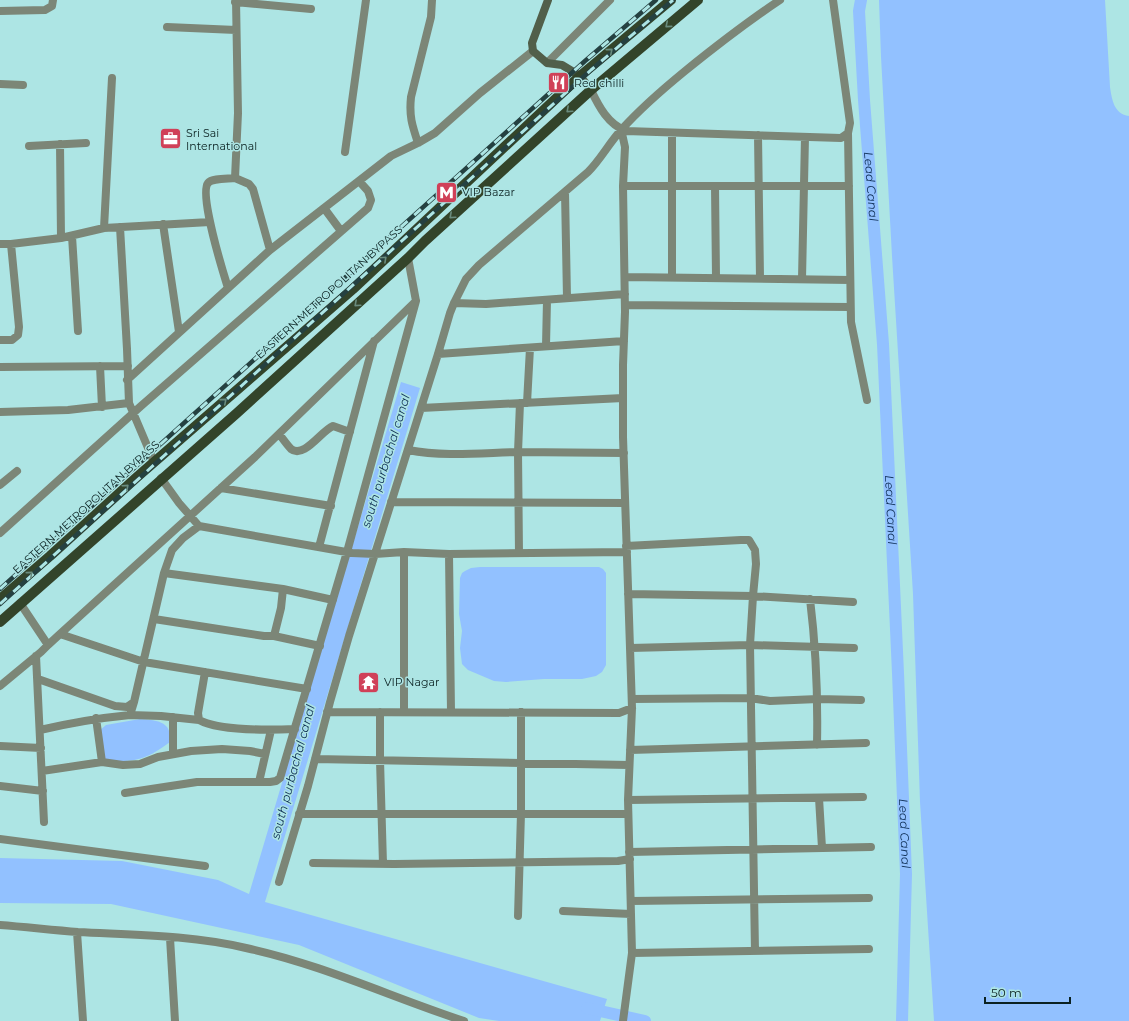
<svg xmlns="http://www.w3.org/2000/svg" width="1129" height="1021" viewBox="0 0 1129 1021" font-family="Montserrat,sans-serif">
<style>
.water{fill:#92c1ff}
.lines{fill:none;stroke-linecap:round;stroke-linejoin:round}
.canal{stroke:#92c1ff;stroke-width:12}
.street{stroke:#7c8677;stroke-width:8}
.secondary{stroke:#515f4a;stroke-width:8}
.primary{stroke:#33442a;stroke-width:10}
.rail-casing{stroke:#254141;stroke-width:4.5}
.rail{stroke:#ade5e4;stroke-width:3;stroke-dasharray:9;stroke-linecap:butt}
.oneway{stroke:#6a8c7e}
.labels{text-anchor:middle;stroke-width:3;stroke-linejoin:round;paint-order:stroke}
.poi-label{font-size:11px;fill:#0b2222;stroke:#ade5e4;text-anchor:start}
.street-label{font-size:11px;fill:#0b2222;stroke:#ade5e4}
.water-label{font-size:12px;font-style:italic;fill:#0f2f56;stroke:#ade5e4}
</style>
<rect width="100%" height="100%" fill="#ade5e4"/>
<path class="water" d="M 879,0 L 1105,0 L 1110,87 C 1112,100 1114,114 1129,116 L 1129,1021 L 934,1021 L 920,802 L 913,594 L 892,256 L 881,57 Z
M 401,382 L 420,388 L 265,902 L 607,999 L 600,1021 L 499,1021 L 479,1018 L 299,945 L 111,904 L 0,903 L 0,858 L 122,861 L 218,880 L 249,894 Z
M 587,567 L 599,567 L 603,569 L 606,573 L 606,665 L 602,672 L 596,676 L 582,679 L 544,679 L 506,682 L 494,681 L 468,670 L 462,664 L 460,648 L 462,631 L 459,614 L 460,578 L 462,573 L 465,571 L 471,568 L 480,567 Z
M 140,719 C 150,720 166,720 169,731 C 170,734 169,739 170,742 C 146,760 135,762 106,761 L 103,758 L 99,731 L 106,725 Z"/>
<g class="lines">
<g class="canal">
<path id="s1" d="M 861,0 L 859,11 L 864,100 L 883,344 L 898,673 L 906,874 L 902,1021"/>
<path d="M 587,1008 L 645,1021"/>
</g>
<path class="street" d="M 236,0 L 238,113 L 235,178 L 249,184 L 253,189 L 270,250
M 235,2 L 311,9
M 0,11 L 45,10 L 52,6 L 53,0
M 167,27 L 236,30
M 547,63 L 610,0
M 0,84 L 23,85
M 591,90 C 599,107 608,124 626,131 L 841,138 L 848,133 L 850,123 L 833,0
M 621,129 L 625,147 L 623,186 L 625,312 L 623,365 L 623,437 L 632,708 L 628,800 L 632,953 L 623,1021
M 848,133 L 851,322 L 867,400
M 758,135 L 760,278
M 418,143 C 412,125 409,116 411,97 L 431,17 L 432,0
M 60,144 L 61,238
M 29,146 L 86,143
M 345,152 L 366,0
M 623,186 L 849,186
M 715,186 L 716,277
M 565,192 L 567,298
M 324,208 L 341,231
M 163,224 L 179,332
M 120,227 L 127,349 L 129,403 L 154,462
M 104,228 L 112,78
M 72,236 L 78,331
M 0,244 L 11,244 L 61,238 L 104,228 L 210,222
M 672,276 L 672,133
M 625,277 L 850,280
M 802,279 L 805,137
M 228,288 C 223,272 199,194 208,183 C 212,178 229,179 235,178
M 454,303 L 486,304 L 625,294
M 625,305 L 850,307
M 0,340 L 12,340 L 18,335 L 19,327 L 11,244
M 546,346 L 547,300
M 438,354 L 624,341
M 100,366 L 102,407
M 0,367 L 128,366
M 127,380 L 270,250 L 391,156 L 418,143 L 435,133 L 480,93 L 533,51
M 527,403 L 530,348
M 421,408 L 623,398
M 0,412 L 68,410 L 129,403
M 279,434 C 283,439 287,445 291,449 C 304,459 321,431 333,426 L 350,432
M 408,450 C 444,457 480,453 517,452 C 552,452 588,453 624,453
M 161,478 L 179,503 L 199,526 L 352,553 L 375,554 L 404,552 L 449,554 L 627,552
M 0,485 L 17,471
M 221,488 L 331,506
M 391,502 L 625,503
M 0,533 L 141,406 L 368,208 L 371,200 L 368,191 L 359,181
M 626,546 L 741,540 L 749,540 L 755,550 L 756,564 L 753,596 L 750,645 L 755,951
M 319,547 L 374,341
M 519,553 L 518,452 L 520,403
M 449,554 L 451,712
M 283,589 L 333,600
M 628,594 L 753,596 L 853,602
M 810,599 C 816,648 818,696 817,745
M 154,619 L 264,636 L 274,636 L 281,608 L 283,589 L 164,573
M 60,634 L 255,457 L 416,301 L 408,258
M 274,636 L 320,646
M 48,645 L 60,634 L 144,662 L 307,689
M 630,648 L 750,645 L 854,648
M 36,656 L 44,822
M 205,672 L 198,713 L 199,720 C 219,731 272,730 295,729
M 38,679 L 115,706 L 127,707 L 134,702 L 164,573 L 172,550 L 183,538 L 199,526
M 0,686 L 41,652 L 48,645 L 20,603
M 632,699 L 750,698 L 770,701 L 818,699 L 861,700
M 327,712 L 619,713 L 632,708
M 380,712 L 380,760 L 383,864
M 404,712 L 404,552
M 130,715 L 161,716 L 199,720
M 173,717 L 173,754
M 96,718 L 102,762
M 40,730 C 70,723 99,718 130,715 L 134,702
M 0,746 L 41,748
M 630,750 L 866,743
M 315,759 L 629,765
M 42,771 L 102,762 L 123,765 L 140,764 L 158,757 L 191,751 L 222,749 L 250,751 L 265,754
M 259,782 L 271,730
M 0,786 L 43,791
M 125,793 L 197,782 L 270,782 L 276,781 L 280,778 L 347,552 L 416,301
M 819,798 L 822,848
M 628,800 L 863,797
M 299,814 L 628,814
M 0,839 L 205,866
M 629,852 L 871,847
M 313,863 L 394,864 L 618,861 L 630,859
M 279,882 L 308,786 L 330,702 L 349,636 L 438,354 L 450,313 L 454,303 L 466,279 L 479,265 L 588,172 C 601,159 609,143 622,129 C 641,108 663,89 685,71 C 716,46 747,22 780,0
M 631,901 L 869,898
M 563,911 L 631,914
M 518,916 L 521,813 L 521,712
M 0,925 C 26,927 52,930 78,932 C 134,935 191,935 246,948 C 321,964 391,997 464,1021
M 77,932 L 83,1021
M 170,938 L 175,1021
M 632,953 L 869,949"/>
<path class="secondary" d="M 548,0 L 532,43 L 533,51 L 547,63 L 562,65 L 580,76 L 591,90"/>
<path class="primary" d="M 0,599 L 50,556 L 137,477 L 353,289 L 580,76 L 671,0
M 0,622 L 237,413 L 408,258 L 425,241 L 591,90 L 698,0"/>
<defs>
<path id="rail" d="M 0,589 L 585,61 L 656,0
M 0,604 L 591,70 L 673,0"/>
</defs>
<use href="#rail" class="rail-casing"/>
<use href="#rail" class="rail"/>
</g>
<defs><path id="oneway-chevron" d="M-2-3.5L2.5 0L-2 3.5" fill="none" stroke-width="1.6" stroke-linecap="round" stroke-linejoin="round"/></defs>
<g class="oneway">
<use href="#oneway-chevron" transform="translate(668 25) rotate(140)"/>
<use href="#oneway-chevron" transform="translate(610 51) rotate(-40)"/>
<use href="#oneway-chevron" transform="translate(569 110) rotate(138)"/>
<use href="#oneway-chevron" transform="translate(452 216) rotate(138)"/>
<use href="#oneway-chevron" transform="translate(384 259) rotate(-43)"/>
<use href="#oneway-chevron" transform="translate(357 304) rotate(138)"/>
<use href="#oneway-chevron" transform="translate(224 401) rotate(-41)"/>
<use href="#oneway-chevron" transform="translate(126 487) rotate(-42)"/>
<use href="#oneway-chevron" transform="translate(30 574) rotate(-41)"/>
</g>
<defs>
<symbol id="restaurant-square" viewBox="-11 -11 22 22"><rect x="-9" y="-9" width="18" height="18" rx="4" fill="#d04058" stroke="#ade5e4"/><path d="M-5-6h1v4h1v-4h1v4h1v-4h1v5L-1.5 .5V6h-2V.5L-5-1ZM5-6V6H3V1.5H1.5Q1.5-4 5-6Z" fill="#fff"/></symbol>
<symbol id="office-square" viewBox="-11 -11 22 22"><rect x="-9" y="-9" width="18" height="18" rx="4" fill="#d04058" stroke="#ade5e4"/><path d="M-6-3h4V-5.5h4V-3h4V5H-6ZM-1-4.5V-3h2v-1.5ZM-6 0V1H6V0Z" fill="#fff"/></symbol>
<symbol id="metro-square" viewBox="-11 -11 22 22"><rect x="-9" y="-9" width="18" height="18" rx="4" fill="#d04058" stroke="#ade5e4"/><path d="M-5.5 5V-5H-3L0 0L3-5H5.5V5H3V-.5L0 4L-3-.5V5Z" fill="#fff"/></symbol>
<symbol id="temple-square" viewBox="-11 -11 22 22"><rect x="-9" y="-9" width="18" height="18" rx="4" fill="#d04058" stroke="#ade5e4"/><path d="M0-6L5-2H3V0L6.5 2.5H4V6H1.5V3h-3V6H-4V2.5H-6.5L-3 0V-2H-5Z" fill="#fff"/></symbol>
</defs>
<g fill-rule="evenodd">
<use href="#restaurant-square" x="546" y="70" width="25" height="25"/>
<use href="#office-square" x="158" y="126" width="25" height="25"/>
<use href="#metro-square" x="434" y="180" width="25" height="25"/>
<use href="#temple-square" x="356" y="670" width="25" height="25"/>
</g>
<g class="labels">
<g class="poi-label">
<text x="574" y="87">Red chilli</text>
<text x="186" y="137">Sri Sai<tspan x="186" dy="13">International</tspan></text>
<text x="462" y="196">VIP Bazar</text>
<text x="384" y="686">VIP Nagar</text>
</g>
<g class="street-label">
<text transform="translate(329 292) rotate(-42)" y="4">EASTERN METROPOLITAN BYPASS</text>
<text transform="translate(86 507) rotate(-42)" y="4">EASTERN METROPOLITAN BYPASS</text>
</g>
<g class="water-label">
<text dy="4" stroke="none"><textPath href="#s1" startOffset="187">Lead Canal</textPath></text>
<text transform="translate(386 461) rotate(-73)" y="4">south purbachal canal</text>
<text dy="4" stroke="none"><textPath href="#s1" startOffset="511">Lead Canal</textPath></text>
<text transform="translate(293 772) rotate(-75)" y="4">south purbachal canal</text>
<text dy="4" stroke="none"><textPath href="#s1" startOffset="835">Lead Canal</textPath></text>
</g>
</g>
<path d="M985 997v6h85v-6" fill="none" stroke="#0b2222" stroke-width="2"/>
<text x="991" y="997" font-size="12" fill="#0b2222" stroke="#ade5e4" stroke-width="3" paint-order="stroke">50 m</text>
</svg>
